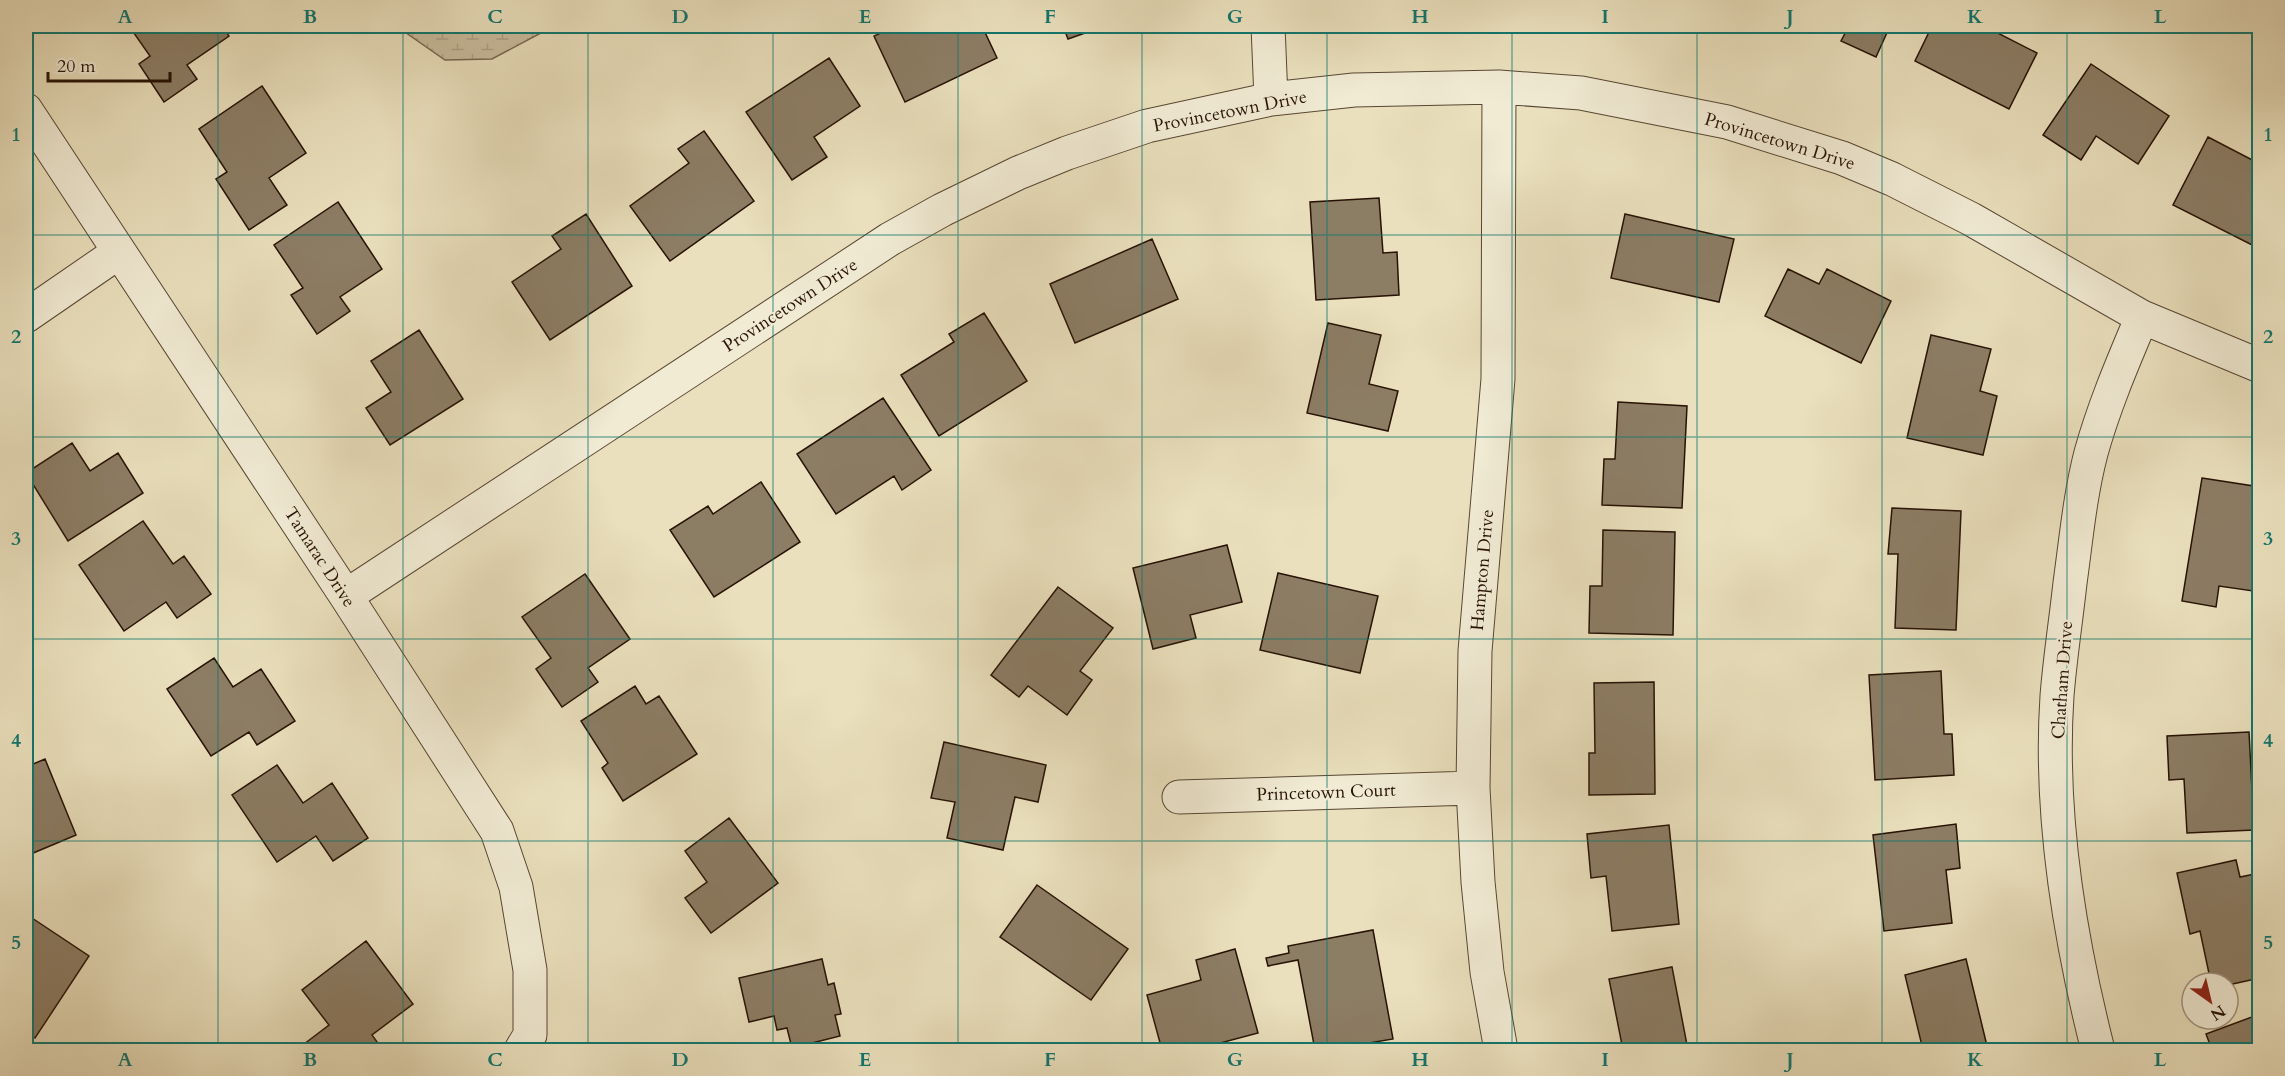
<svg xmlns="http://www.w3.org/2000/svg" width="2285" height="1076" viewBox="0 0 2285 1076" font-family="Cardo,serif">
<style>
.wetland{fill:url(#wetland-marsh);stroke:#786852;stroke-width:1.5}
.building{fill:#8c7d65;stroke:#271205;stroke-width:1.5}
.lines{fill:none;stroke-linecap:round;stroke-linejoin:round}
.street-casing{stroke:#584633;stroke-width:35}
.street{stroke:#f1ebd4;stroke-width:33}
.grid{fill:none;stroke:#0f766e;stroke-width:1.5;stroke-opacity:0.55}
.labels{text-anchor:middle;stroke-width:4.5;stroke-linejoin:round;paint-order:stroke}
.street-label{font-size:18px;fill:#271205;stroke:#f1ebd4}
.neatline{fill:none;stroke:#0f766e;stroke-width:2}
.grid-label{font-size:20px;text-anchor:middle;font-weight:bold;fill:#0f766e}
</style>
<defs>
<pattern id="wetland-marsh" width="20" height="14" patternUnits="userSpaceOnUse" patternTransform="scale(1.5)"><rect width="20" height="14" fill="#c9bd9e"/><path d="M1 5h8M5 5V1M11 12h8M15 12V8" fill="none" stroke="#ada187"/></pattern>
</defs>
<rect width="100%" height="100%" fill="#eae0bd"/>
<filter id="stains"><feTurbulence type="fractalNoise" baseFrequency=".00333" numOctaves="4"/><feColorMatrix values="0 0 0 0 .2 0 0 0 0 .09 0 0 0 0 .02 0 0 0 .5 -.17"/></filter>
<radialGradient id="worn" r=".72"><stop offset=".6" stop-color="#630" stop-opacity="0"/><stop offset="1" stop-color="#630" stop-opacity=".3"/></radialGradient>
<path class="wetland" d="M 400,26 L 554,26 L 492,59 L 445,60 L 402,30 Z"/>
<path class="building" d="M 129,26 L 222,26 L 229,36 L 187,65 L 197,79 L 164,102 L 139,64 L 150,56 Z
M 896,26 L 982,26 L 997,58 L 905,102 L 874,36 Z
M 1063,26 L 1105,26 L 1068,39 Z
M 1849,26 L 1848,26 L 1890,26 L 1876,57 L 1841,41 Z
M 1932,26 L 1984,26 L 2037,53 L 2009,109 L 1915,61 Z
M 829,58 L 860,106 L 814,137 L 827,157 L 792,180 L 746,112 Z
M 2091,64 L 2169,116 L 2138,164 L 2096,136 L 2081,160 L 2043,135 Z
M 262,86 L 306,153 L 269,178 L 287,205 L 249,230 L 216,179 L 227,172 L 199,129 Z
M 704,131 L 754,201 L 670,261 L 630,206 L 689,163 L 678,149 Z
M 2208,137 L 2260,164 L 2260,249 L 2173,205 Z
M 1379,198 L 1383,253 L 1397,252 L 1399,295 L 1316,300 L 1310,202 Z
M 338,202 L 382,269 L 340,297 L 350,311 L 317,334 L 291,295 L 303,288 L 274,245 Z
M 586,214 L 632,286 L 550,340 L 512,282 L 561,249 L 552,236 Z
M 1625,214 L 1734,239 L 1719,302 L 1611,278 Z
M 1152,239 L 1178,299 L 1075,343 L 1050,284 Z
M 1788,269 L 1819,284 L 1827,269 L 1891,301 L 1861,363 L 1765,316 Z
M 984,313 L 1027,381 L 939,436 L 901,375 L 954,342 L 949,334 Z
M 1328,323 L 1381,335 L 1369,384 L 1398,391 L 1388,431 L 1307,413 Z
M 419,330 L 463,399 L 390,445 L 366,408 L 391,392 L 371,361 Z
M 1931,335 L 1991,349 L 1980,391 L 1997,396 L 1983,455 L 1907,438 Z
M 883,398 L 931,470 L 902,490 L 894,476 L 836,514 L 797,454 Z
M 1618,402 L 1687,406 L 1682,508 L 1602,505 L 1604,459 L 1615,459 Z
M 72,443 L 90,471 L 118,453 L 143,493 L 68,541 L 26,473 Z
M 2202,478 L 2260,487 L 2260,592 L 2219,586 L 2216,607 L 2182,601 Z
M 761,482 L 800,542 L 714,597 L 670,530 L 708,506 L 713,514 Z
M 1892,508 L 1961,511 L 1956,630 L 1895,628 L 1898,554 L 1888,554 Z
M 143,521 L 173,564 L 184,556 L 211,594 L 177,618 L 166,602 L 124,631 L 79,565 Z
M 1603,530 L 1675,532 L 1673,635 L 1589,633 L 1590,586 L 1602,586 Z
M 1227,545 L 1242,602 L 1190,615 L 1196,638 L 1153,649 L 1133,568 Z
M 1278,573 L 1378,596 L 1360,673 L 1260,650 Z
M 585,574 L 630,639 L 588,668 L 598,682 L 562,707 L 536,669 L 551,658 L 522,617 Z
M 1058,587 L 1113,628 L 1080,671 L 1092,680 L 1067,715 L 1028,686 L 1019,697 L 991,675 Z
M 214,658 L 233,687 L 261,669 L 295,721 L 257,745 L 249,732 L 211,756 L 167,689 Z
M 1941,671 L 1944,734 L 1952,734 L 1954,775 L 1875,780 L 1869,675 Z
M 1654,682 L 1655,794 L 1589,795 L 1589,753 L 1595,753 L 1594,683 Z
M 635,686 L 646,704 L 659,696 L 697,754 L 623,801 L 602,768 L 608,763 L 581,721 Z
M 2249,732 L 2254,830 L 2187,833 L 2184,779 L 2169,780 L 2167,736 Z
M 944,742 L 1046,765 L 1038,802 L 1015,797 L 1003,850 L 947,838 L 955,802 L 931,798 Z
M 45,759 L 76,835 L 26,856 L 26,767 Z
M 277,765 L 303,803 L 332,783 L 368,838 L 333,861 L 316,836 L 277,862 L 232,795 Z
M 729,818 L 778,883 L 711,933 L 685,898 L 707,882 L 685,851 Z
M 1956,824 L 1960,868 L 1946,870 L 1952,923 L 1884,931 L 1873,835 Z
M 1669,825 L 1679,924 L 1612,931 L 1606,876 L 1591,878 L 1587,834 Z
M 2236,860 L 2240,877 L 2259,873 L 2260,876 L 2260,978 L 2228,985 L 2228,983 L 2211,983 L 2200,931 L 2190,934 L 2177,873 Z
M 1037,885 L 1128,949 L 1091,1000 L 1000,937 Z
M 26,914 L 89,956 L 35,1038 L 26,1032 Z
M 1373,930 L 1393,1039 L 1328,1050 L 1315,1050 L 1298,960 L 1268,966 L 1266,958 L 1289,953 L 1288,946 Z
M 366,941 L 413,1004 L 372,1035 L 380,1046 L 374,1050 L 309,1050 L 304,1044 L 329,1025 L 302,990 Z
M 1235,949 L 1258,1033 L 1194,1050 L 1162,1050 L 1147,995 L 1201,980 L 1196,960 Z
M 822,959 L 828,985 L 834,983 L 841,1014 L 835,1015 L 840,1036 L 792,1048 L 787,1028 L 777,1030 L 774,1016 L 749,1022 L 739,978 Z
M 1966,959 L 1988,1050 L 1923,1050 L 1905,975 Z
M 1672,967 L 1688,1050 L 1623,1050 L 1609,979 Z
M 2260,1014 L 2260,1050 L 2212,1050 L 2206,1034 Z"/>
<g class="lines">
<defs>
<path id="street" d="M 1268,26 L 1271,99
M 1499,87 L 1498,379 L 1475,651 L 1473,788 L 1478,882 L 1487,972 L 1501,1050
M 26,110 L 346,596 L 497,831 L 516,887 L 530,970 L 530,1035 L 521,1050
M 26,316 L 119,252
M 346,596 L 890,239 L 942,210 L 1018,173 L 1067,153 L 1147,126 L 1271,99 L 1354,90 L 1499,87 L 1581,93 L 1727,122 L 1842,158 L 1892,179 L 1971,219 L 2142,317 L 2260,366
M 1179,797 L 1473,788
M 2098,1050 C 2069,936 2049,814 2057,696 C 2060,658 2066,620 2070,583 C 2076,540 2080,495 2091,453 C 2104,406 2123,362 2142,317"/>
</defs>
<use href="#street" class="street-casing"/>
<use href="#street" class="street"/>
</g>
<path class="grid" d="M 218,26 L 218,1050M 403,26 L 403,1050M 588,26 L 588,1050M 773,26 L 773,1050M 958,26 L 958,1050M 1142,26 L 1142,1050M 1327,26 L 1327,1050M 1512,26 L 1512,1050M 1697,26 L 1697,1050M 1882,26 L 1882,1050M 2067,26 L 2067,1050M 26,235 L 2260,235M 26,437 L 2260,437M 26,639 L 2260,639M 26,841 L 2260,841"/>
<g class="labels">
<g class="street-label">
<text transform="translate(1230 111) rotate(-11)" y="6">Provincetown Drive</text>
<text transform="translate(1780 141) rotate(17)" y="6">Provincetown Drive</text>
<text transform="translate(790 305) rotate(-33)" y="6">Provincetown Drive</text>
<text transform="translate(320 557) rotate(57)" y="6">Tamarac Drive</text>
<text transform="translate(1482 570) rotate(-85)" y="6">Hampton Drive</text>
<text transform="translate(2062 680) rotate(-86)" y="6">Chatham Drive</text>
<text transform="translate(1326 792) rotate(-2)" y="6">Princetown Court</text>
</g>
</g>
<rect width="2285" height="1076" fill="none" stroke="#eae0bd" stroke-width="66"/>
<g transform="translate(2210 1001) rotate(146)"><circle r="28" fill="#f1ebd4" stroke="#a09481" stroke-width="1.5"/>
<path d="M0-4.5L10 22L0 15L-10 22Z" fill="#8f2418"/>
<text y="-9" font-size="16" font-weight="bold" text-anchor="middle" fill="#271205">N</text>
</g>
<path d="M48 72v9h122v-9" fill="none" stroke="#271205" stroke-width="3"/>
<text x="57" y="72" font-size="18" fill="#271205" stroke="#f1ebd4" stroke-width="4.5" paint-order="stroke">20 m</text>
<rect x="33" y="33" width="2219" height="1010" class="neatline"/>
<g class="grid-label">
<text x="125" y="23">A</text>
<text x="310" y="23">B</text>
<text x="495" y="23">C</text>
<text x="680" y="23">D</text>
<text x="865" y="23">E</text>
<text x="1050" y="23">F</text>
<text x="1235" y="23">G</text>
<text x="1420" y="23">H</text>
<text x="1605" y="23">I</text>
<text x="1790" y="23">J</text>
<text x="1975" y="23">K</text>
<text x="2160" y="23">L</text>
<text x="16" y="141">1</text>
<text x="2268" y="141">1</text>
<text x="16" y="343">2</text>
<text x="2268" y="343">2</text>
<text x="16" y="545">3</text>
<text x="2268" y="545">3</text>
<text x="16" y="747">4</text>
<text x="2268" y="747">4</text>
<text x="16" y="949">5</text>
<text x="2268" y="949">5</text>
<text x="125" y="1066">A</text>
<text x="310" y="1066">B</text>
<text x="495" y="1066">C</text>
<text x="680" y="1066">D</text>
<text x="865" y="1066">E</text>
<text x="1050" y="1066">F</text>
<text x="1235" y="1066">G</text>
<text x="1420" y="1066">H</text>
<text x="1605" y="1066">I</text>
<text x="1790" y="1066">J</text>
<text x="1975" y="1066">K</text>
<text x="2160" y="1066">L</text>
</g>
<rect width="100%" height="100%" filter="url(#stains)"/>
<rect width="100%" height="100%" fill="url(#worn)"/>
</svg>
